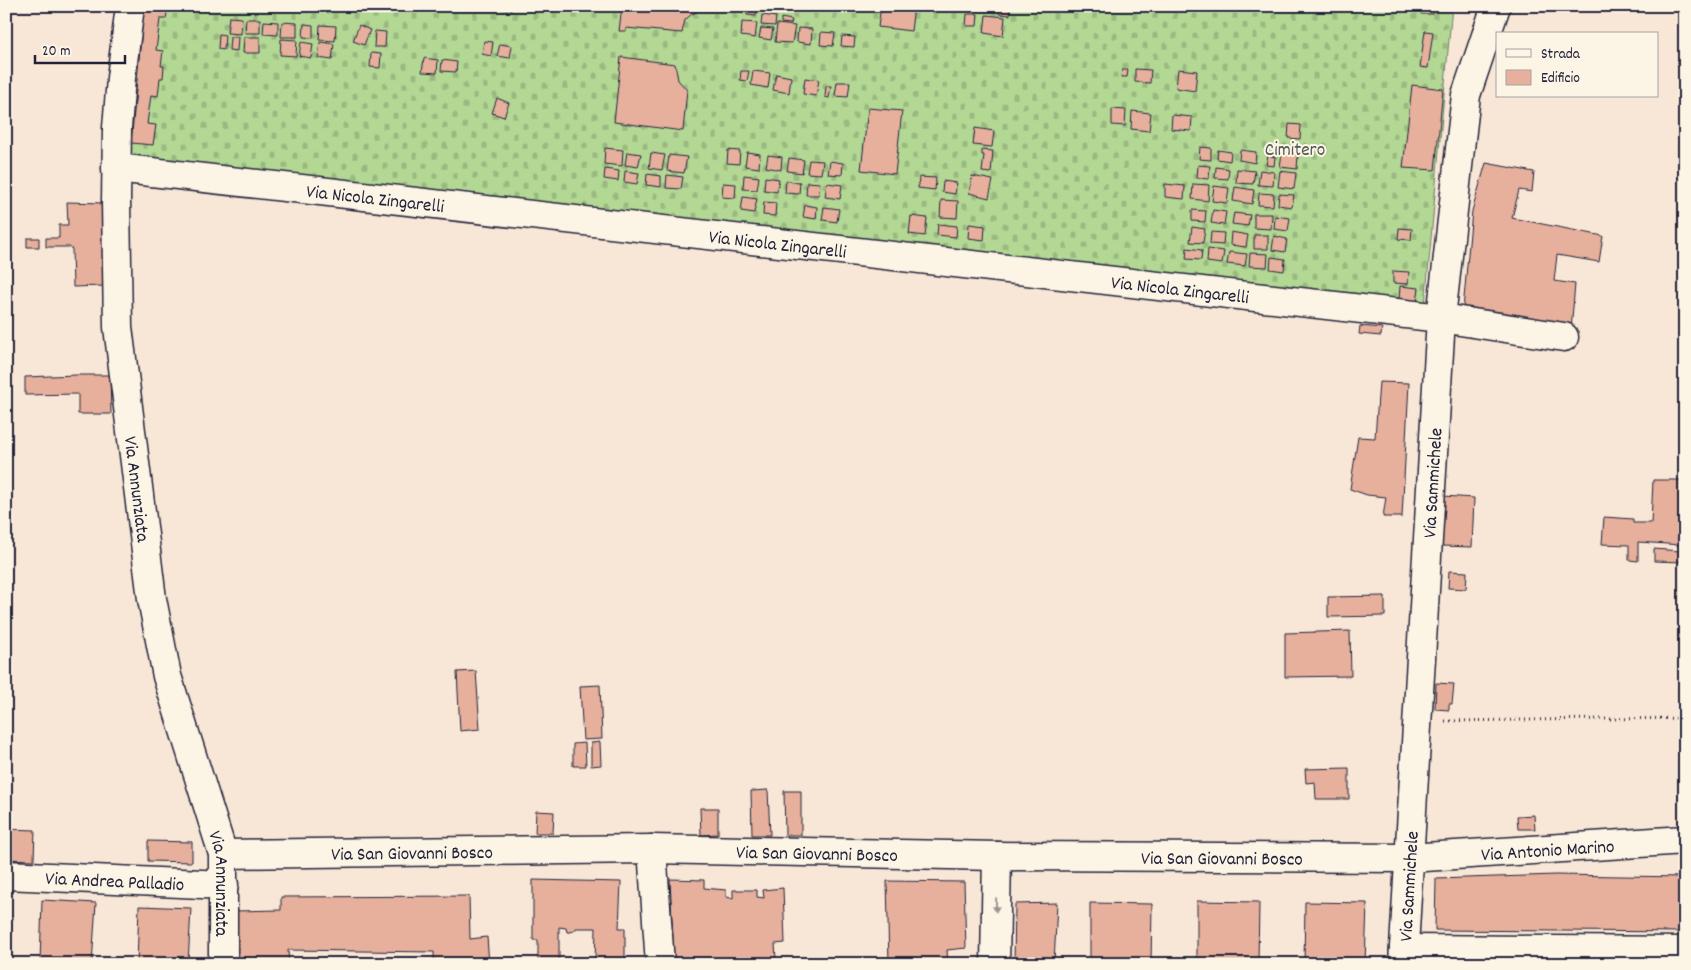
<svg xmlns="http://www.w3.org/2000/svg" width="1691" height="970" viewBox="0 0 1691 970" font-family="Dekko,sans-serif">
<style>
.cemetery{fill:url(#cemetery-stones);stroke:#6a7d68}
.building{fill:#e6b09c;stroke:#22223b;fill-rule:evenodd}
.lines{fill:none;stroke-linecap:round;stroke-linejoin:round}
.minor-casing{stroke:#22223b;stroke-width:31}
.path{stroke:#22223b;stroke-width:3;stroke-dasharray:1 4;stroke-linecap:butt}
.minor{stroke:#fcf5e5;stroke-width:28}
.oneway{fill:#9a9698}
.labels{text-anchor:middle;stroke-width:4;stroke-linejoin:round;paint-order:stroke}
.park-label{font-size:19px;fill:#4e5956;stroke:#fcf5e5}
.street-label{font-size:19px;fill:#22223b;stroke:#fcf5e5}
</style>
<defs>
<pattern id="cemetery-stones" width="16" height="16" patternUnits="userSpaceOnUse" patternTransform="scale(1.25)"><rect width="16" height="16" fill="#b3d894"/><path d="M2 7V4a2 2 0 0 1 4 0v3zM10 15v-3a2 2 0 0 1 4 0v3z" fill="#9ab980"/></pattern>
</defs>
<rect width="100%" height="100%" fill="#f8e7d6"/>
<filter id="ink" filterUnits="userSpaceOnUse"><feTurbulence type="fractalNoise" baseFrequency=".02" numOctaves="2"/><feDisplacementMap in="SourceGraphic" scale="10" xChannelSelector="R" yChannelSelector="G"/><feConvolveMatrix kernelMatrix="1 2 1 2 8 2 1 2 1" color-interpolation-filters="sRGB"/></filter>
<g filter="url(#ink)">
<path class="cemetery" d="M 145,6 L 1452,6 L 1425,305 L 129,160 Z"/>
<path class="building" d="M 144,6 L 168,6 L 166,19 L 160,19 L 156,50 L 163,51 L 161,66 L 164,66 L 163,78 L 160,78 L 158,96 L 151,95 L 147,124 L 156,125 L 153,145 L 131,143 Z
M 502,6 L 512,6 L 511,11 L 502,9 Z
M 622,6 L 698,6 L 698,11 L 692,14 L 685,20 L 682,33 L 626,28 L 626,31 L 619,31 Z
M 766,6 L 779,6 L 779,11 L 765,8 Z
M 785,6 L 801,6 L 800,12 L 785,10 Z
M 881,6 L 914,6 L 911,31 L 878,27 Z
M 1000,6 L 1010,6 L 1010,15 L 999,14 Z
M 1422,6 L 1434,6 L 1433,14 L 1421,14 Z
M 748,7 L 757,8 L 756,16 L 747,15 Z
M 967,14 L 978,14 L 977,26 L 966,26 Z
M 762,15 L 776,17 L 775,26 L 761,25 Z
M 986,15 L 1005,17 L 1003,36 L 984,33 Z
M 229,17 L 242,18 L 241,34 L 227,33 Z
M 781,18 L 792,20 L 791,24 L 781,23 Z
M 246,19 L 260,19 L 260,33 L 245,33 Z
M 264,21 L 278,22 L 278,35 L 263,34 Z
M 282,22 L 297,23 L 297,37 L 281,37 Z
M 742,22 L 757,23 L 755,38 L 741,36 Z
M 304,24 L 313,25 L 313,38 L 303,37 Z
M 777,24 L 795,26 L 792,43 L 775,42 Z
M 320,25 L 336,26 L 335,41 L 319,40 Z
M 359,25 L 370,30 L 364,45 L 353,41 Z
M 761,28 L 773,29 L 771,40 L 759,38 Z
M 798,28 L 812,29 L 811,44 L 797,42 Z
M 375,31 L 386,32 L 385,47 L 374,47 Z
M 1425,31 L 1433,32 L 1428,68 L 1420,67 Z
M 821,32 L 835,33 L 833,46 L 820,45 Z
M 219,34 L 225,35 L 224,50 L 218,49 Z
M 842,36 L 855,37 L 854,47 L 841,46 Z
M 230,37 L 238,37 L 237,51 L 229,50 Z
M 244,37 L 260,37 L 260,53 L 243,53 Z
M 281,39 L 297,40 L 296,56 L 280,55 Z
M 484,41 L 493,42 L 491,56 L 482,54 Z
M 301,42 L 313,44 L 311,58 L 299,56 Z
M 320,42 L 334,44 L 332,60 L 318,58 Z
M 500,44 L 512,46 L 510,58 L 497,56 Z
M 371,53 L 381,54 L 380,68 L 370,67 Z
M 621,57 L 675,64 L 678,80 L 687,90 L 683,131 L 614,122 Z
M 424,58 L 438,60 L 437,73 L 422,72 Z
M 442,60 L 457,62 L 456,72 L 441,71 Z
M 1135,69 L 1151,70 L 1150,83 L 1135,82 Z
M 1178,69 L 1197,71 L 1195,91 L 1176,88 Z
M 1122,70 L 1128,70 L 1127,77 L 1121,77 Z
M 741,71 L 749,71 L 747,81 L 740,80 Z
M 753,71 L 770,73 L 768,88 L 751,85 Z
M 776,74 L 791,77 L 789,93 L 773,90 Z
M 805,78 L 819,80 L 816,96 L 803,94 Z
M 837,82 L 850,82 L 848,97 L 835,96 Z
M 1412,85 L 1443,89 L 1435,170 L 1403,168 Z
M 826,86 L 831,86 L 829,98 L 825,97 Z
M 497,98 L 509,103 L 504,117 L 492,113 Z
M 868,108 L 902,111 L 895,174 L 861,170 Z
M 1112,109 L 1126,110 L 1125,126 L 1112,125 Z
M 1132,111 L 1151,113 L 1149,131 L 1131,129 Z
M 1172,115 L 1192,117 L 1191,131 L 1171,129 Z
M 1289,124 L 1301,125 L 1300,139 L 1288,138 Z
M 975,128 L 994,131 L 992,147 L 973,145 Z
M 1200,147 L 1211,148 L 1211,160 L 1199,159 Z
M 605,148 L 623,150 L 622,166 L 604,164 Z
M 728,150 L 740,151 L 739,164 L 727,163 Z
M 982,150 L 993,151 L 991,173 L 982,172 L 984,155 L 982,155 Z
M 1218,150 L 1231,152 L 1230,161 L 1217,159 Z
M 1240,150 L 1256,152 L 1255,163 L 1239,160 Z
M 627,152 L 641,154 L 638,167 L 625,165 Z
M 747,152 L 760,154 L 759,168 L 745,166 Z
M 651,153 L 665,155 L 662,170 L 649,168 Z
M 1282,153 L 1298,155 L 1297,169 L 1280,167 Z
M 669,155 L 687,157 L 684,173 L 667,171 Z
M 768,155 L 782,157 L 781,170 L 766,167 Z
M 1268,155 L 1275,157 L 1274,166 L 1266,165 Z
M 789,158 L 804,160 L 802,173 L 787,171 Z
M 809,160 L 823,161 L 821,174 L 807,173 Z
M 830,161 L 843,163 L 842,175 L 828,174 Z
M 1486,163 L 1534,172 L 1532,192 L 1519,190 L 1512,218 L 1603,236 L 1599,262 L 1557,255 L 1554,281 L 1575,284 L 1571,330 L 1462,320 L 1472,211 Z
M 1198,165 L 1210,166 L 1209,179 L 1197,178 Z
M 1216,167 L 1229,169 L 1228,179 L 1215,178 Z
M 605,169 L 619,171 L 618,181 L 604,179 Z
M 1237,169 L 1255,171 L 1253,184 L 1236,183 Z
M 1260,170 L 1274,172 L 1273,186 L 1258,185 Z
M 625,171 L 639,173 L 637,184 L 624,182 Z
M 1280,171 L 1296,173 L 1294,189 L 1278,187 Z
M 647,174 L 661,176 L 661,187 L 646,185 Z
M 667,175 L 683,177 L 681,189 L 666,188 Z
M 744,175 L 759,177 L 757,190 L 743,189 Z
M 972,176 L 993,180 L 989,198 L 969,193 Z
M 765,177 L 779,179 L 777,192 L 764,190 Z
M 919,177 L 936,178 L 935,190 L 918,188 Z
M 786,181 L 800,182 L 799,194 L 785,193 Z
M 943,181 L 957,183 L 955,194 L 942,192 Z
M 807,182 L 820,183 L 819,195 L 806,195 Z
M 723,183 L 736,184 L 735,198 L 722,197 Z
M 827,183 L 842,185 L 840,199 L 825,197 Z
M 1165,184 L 1185,186 L 1184,199 L 1165,197 Z
M 1193,184 L 1209,185 L 1208,201 L 1192,199 Z
M 1214,186 L 1229,188 L 1227,203 L 1212,201 Z
M 1235,187 L 1254,190 L 1252,204 L 1233,201 Z
M 1259,193 L 1274,194 L 1273,206 L 1258,205 Z
M 1279,194 L 1294,195 L 1292,207 L 1278,205 Z
M 743,197 L 757,199 L 754,213 L 741,211 Z
M 941,200 L 958,201 L 957,218 L 940,217 Z
M 67,202 L 103,203 L 104,286 L 73,287 L 72,249 L 69,247 L 46,247 L 46,238 L 59,238 L 59,225 L 68,225 Z
M 764,202 L 776,203 L 775,216 L 763,215 Z
M 805,205 L 817,207 L 816,219 L 803,217 Z
M 824,207 L 839,209 L 837,222 L 822,220 Z
M 1192,210 L 1206,211 L 1205,222 L 1192,221 Z
M 1213,210 L 1226,212 L 1224,225 L 1211,223 Z
M 1234,213 L 1250,215 L 1248,226 L 1232,224 Z
M 1254,214 L 1272,214 L 1271,229 L 1254,228 Z
M 911,216 L 927,218 L 925,236 L 909,234 Z
M 1275,216 L 1290,218 L 1288,231 L 1274,229 Z
M 938,224 L 957,226 L 956,237 L 937,235 Z
M 969,224 L 985,226 L 984,240 L 968,238 Z
M 1192,227 L 1205,229 L 1203,243 L 1190,242 Z
M 1399,228 L 1412,229 L 1411,240 L 1398,239 Z
M 1211,232 L 1224,233 L 1223,245 L 1210,244 Z
M 1231,232 L 1248,235 L 1246,247 L 1230,245 Z
M 1254,235 L 1268,235 L 1268,249 L 1254,249 Z
M 1274,236 L 1287,239 L 1285,252 L 1272,250 Z
M 27,238 L 39,238 L 39,247 L 27,247 Z
M 1187,248 L 1202,250 L 1201,260 L 1186,259 Z
M 1208,249 L 1224,251 L 1222,264 L 1207,262 Z
M 1229,252 L 1247,254 L 1245,266 L 1227,264 Z
M 1250,253 L 1268,254 L 1267,267 L 1249,266 Z
M 1271,257 L 1285,259 L 1284,271 L 1270,269 Z
M 1393,271 L 1409,272 L 1408,284 L 1393,283 Z
M 1400,286 L 1419,288 L 1417,302 L 1399,300 Z
M 1360,326 L 1382,328 L 1381,336 L 1359,334 Z
M 77,375 L 110,375 L 111,414 L 78,414 L 78,394 L 25,395 L 25,377 Z
M 1379,382 L 1409,383 L 1402,517 L 1383,517 L 1386,497 L 1367,495 L 1350,489 L 1358,437 L 1375,438 Z
M 1653,480 L 1685,480 L 1685,566 L 1682,566 L 1683,562 L 1654,561 L 1654,549 L 1680,551 L 1681,545 L 1638,542 L 1638,561 L 1629,560 L 1629,545 L 1602,544 L 1604,517 L 1633,519 L 1633,523 L 1651,523 Z
M 1443,496 L 1474,498 L 1472,547 L 1442,546 Z
M 1449,571 L 1467,572 L 1466,589 L 1448,588 Z
M 1385,596 L 1385,616 L 1328,617 L 1328,597 Z
M 1350,631 L 1351,676 L 1285,677 L 1285,633 Z
M 476,671 L 480,729 L 460,731 L 457,672 Z
M 1436,683 L 1454,684 L 1452,704 L 1449,704 L 1449,710 L 1435,709 Z
M 600,685 L 602,739 L 583,740 L 580,686 Z
M 600,742 L 601,765 L 591,766 L 591,743 Z
M 585,743 L 586,766 L 573,766 L 573,744 Z
M 1349,768 L 1349,799 L 1316,799 L 1315,782 L 1306,783 L 1305,769 Z
M 768,790 L 770,835 L 752,835 L 751,791 Z
M 784,791 L 801,791 L 801,835 L 785,835 Z
M 700,808 L 718,808 L 718,834 L 701,835 Z
M 536,811 L 554,812 L 553,833 L 535,833 Z
M 1534,815 L 1535,829 L 1518,829 L 1517,816 Z
M 6,829 L 35,830 L 34,860 L 6,859 Z
M 148,841 L 192,842 L 192,862 L 148,861 Z
M 1556,875 L 1685,877 L 1685,932 L 1435,930 L 1436,879 Z
M 670,879 L 704,880 L 704,888 L 726,890 L 726,897 L 733,898 L 733,890 L 757,890 L 757,897 L 764,898 L 763,890 L 783,888 L 785,943 L 775,944 L 776,959 L 762,959 L 762,964 L 735,964 L 735,959 L 709,960 L 709,964 L 674,964 Z
M 533,880 L 621,882 L 619,928 L 625,928 L 625,964 L 538,964 L 538,940 L 533,940 ZM 559,927 L 566,928 L 567,932 L 570,932 L 574,931 L 576,928 L 596,928 L 595,962 L 559,960 Z
M 887,881 L 964,882 L 966,948 L 947,950 L 948,964 L 889,964 Z
M 469,896 L 470,939 L 487,937 L 489,964 L 434,964 L 434,952 L 288,950 L 289,964 L 236,964 L 236,911 L 281,910 L 281,897 Z
M 42,900 L 96,903 L 92,964 L 40,964 Z
M 1197,901 L 1259,902 L 1258,964 L 1197,964 Z
M 1305,902 L 1367,903 L 1365,964 L 1304,964 Z
M 1057,903 L 1054,964 L 1014,964 L 1015,904 Z
M 1090,903 L 1152,904 L 1151,964 L 1090,964 Z
M 139,906 L 191,908 L 188,964 L 137,964 Z"/>
<g class="lines">
<defs>
<g id="minor">
<path id="s1" d="M 130,6 L 121,78 L 117,128 L 116,201 L 118,327 L 152,599 L 167,676 L 223,854 L 223,964"/>
<path id="s2" d="M 116,168 L 1441,318 L 1564,337"/>
<path d="M 652,849 L 660,964"/>
<path id="s3" d="M 223,854 L 652,849 L 997,856 L 1409,858 L 1685,840"/>
<path id="s4" d="M 6,875 L 224,885"/>
<path d="M 1404,949 L 1685,951"/>
<path d="M 995,964 L 997,856"/>
<path id="s5" d="M 1403,964 L 1441,318 L 1466,95 L 1496,6"/>
</g>
</defs>
<use href="#minor" class="minor-casing"/>
<path class="path" d="M 1445,721 L 1685,718"/>
<use href="#minor" class="minor"/>
</g>
<defs><path id="oneway-solid" d="M-6-.8H1V-3.2L6.5 0L1 3.2V.8H-6Z" transform="scale(1.25)"/></defs>
<use class="oneway" href="#oneway-solid" transform="translate(996 905) rotate(91)"/>
</g>
<g class="labels">
<g class="park-label">
<text x="1295" y="155">Cimitero</text>
</g>
<g class="street-label">
<text dy="7" stroke="none"><textPath href="#s2" startOffset="261">Via Nicola Zingarelli</textPath></text>
<text dy="7" stroke="none"><textPath href="#s2" startOffset="666">Via Nicola Zingarelli</textPath></text>
<text dy="7" stroke="none"><textPath href="#s2" startOffset="1071">Via Nicola Zingarelli</textPath></text>
<text dy="7" stroke="none"><textPath href="#s5" startOffset="482">Via Sammichele</textPath></text>
<text dy="7" stroke="none"><textPath href="#s1" startOffset="485">Via Annunziata</textPath></text>
<text dy="7" stroke="none"><textPath href="#s3" startOffset="1325">Via Antonio Marino</textPath></text>
<text dy="7" stroke="none"><textPath href="#s3" startOffset="189">Via San Giovanni Bosco</textPath></text>
<text dy="7" stroke="none"><textPath href="#s3" startOffset="594">Via San Giovanni Bosco</textPath></text>
<text dy="7" stroke="none"><textPath href="#s3" startOffset="999">Via San Giovanni Bosco</textPath></text>
<text dy="7" stroke="none"><textPath href="#s4" startOffset="109">Via Andrea Palladio</textPath></text>
<text dy="7" stroke="none"><textPath href="#s1" startOffset="890">Via Annunziata</textPath></text>
<text dy="7" stroke="none"><textPath href="#s5" startOffset="78">Via Sammichele</textPath></text>
</g>
</g>
<rect width="1691" height="970" fill="none" stroke="#fcf5e5" stroke-width="25"/>
<rect x="12" y="12" width="1666" height="945" fill="none" stroke="#22223b" stroke-width="2" filter="url(#ink)"/>
<rect x="1496" y="32" width="162" height="65" fill="#fcf5e5" stroke="#a5a1a1"/>
<rect x="1506" y="49" width="25" height="8" fill="#fcf5e5" stroke="#a5a1a1"/>
<text x="1541" y="58" font-size="15" fill="#22223b">Strada</text>
<rect x="1506" y="70" width="25" height="15" fill="#e6b09c" stroke="#a5a1a1"/>
<text x="1541" y="82" font-size="15" fill="#22223b">Edificio</text>
<path d="M35 55v8h90v-8" fill="none" stroke="#22223b" stroke-width="2.5"/>
<text x="42" y="55" font-size="15" fill="#22223b" stroke="#fcf5e5" stroke-width="4" paint-order="stroke">20 m</text>
</svg>
